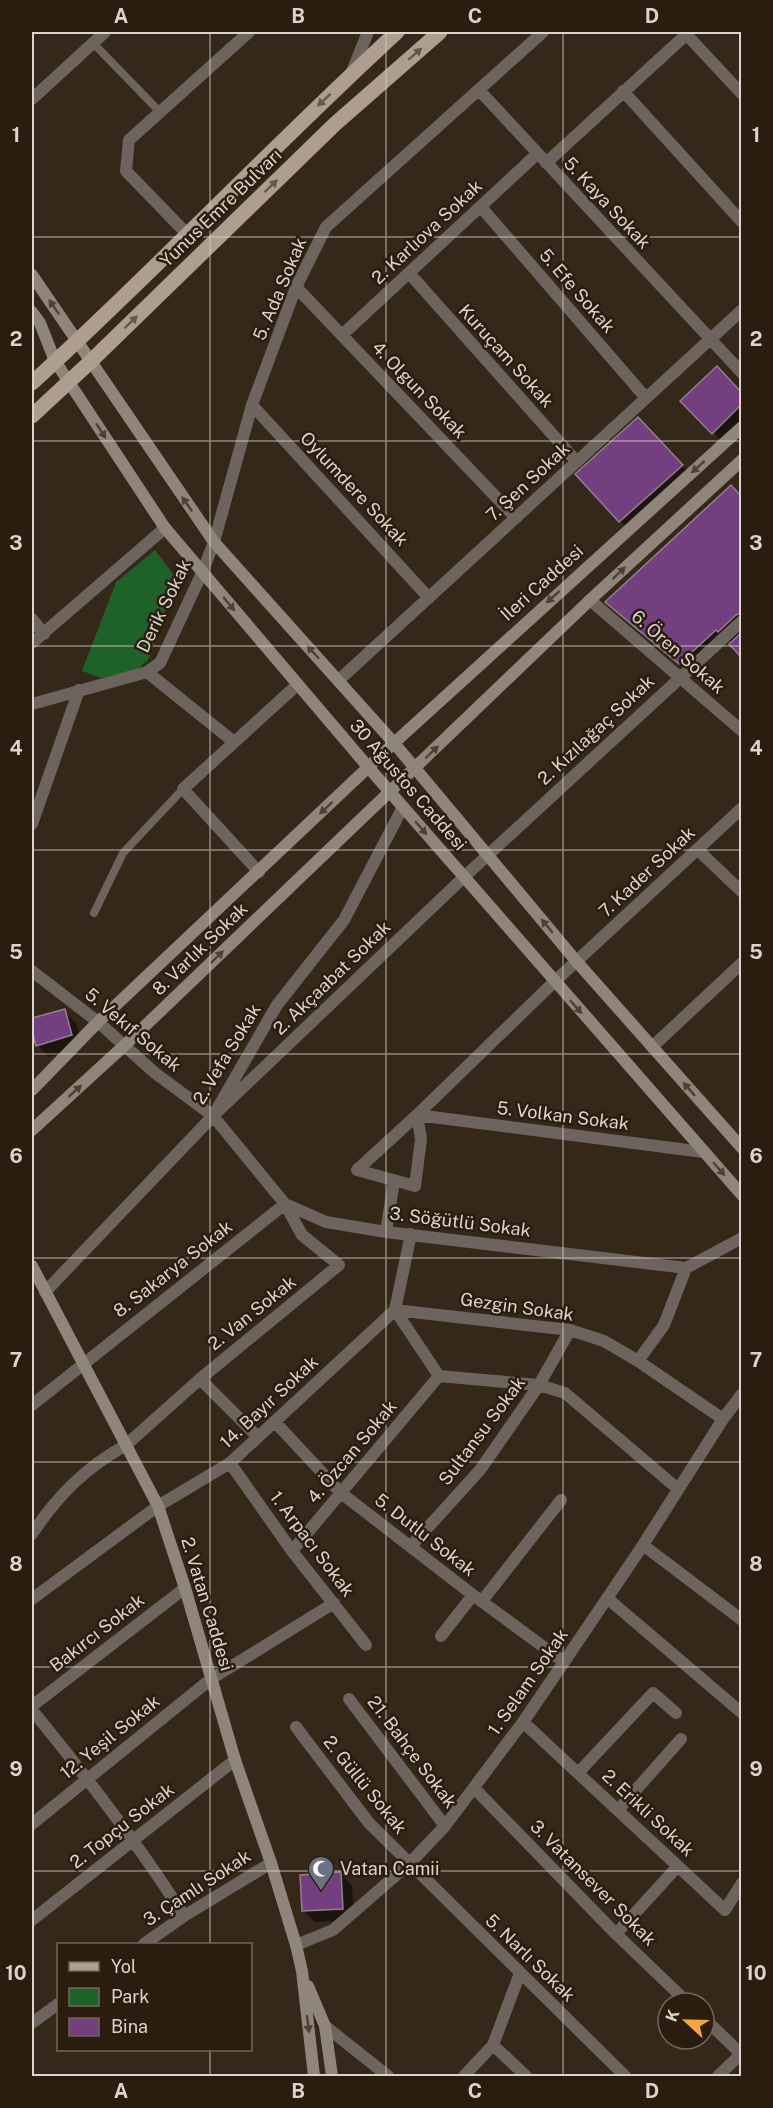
<svg xmlns="http://www.w3.org/2000/svg" width="773" height="2108" viewBox="0 0 773 2108" font-family="'Public Sans',sans-serif">
<style>
.green{fill:#1e622a}
.shadow{fill:#0007}
.building{fill:#743f7e;stroke:#8f8092;stroke-width:1.5}
.lines{fill:none;stroke-linecap:round;stroke-linejoin:round}
.service{stroke:#6c645d;stroke-width:8}
.minor{stroke:#6c645d;stroke-width:12}
.tertiary{stroke:#6c645d;stroke-width:12}
.secondary{stroke:#90857a;stroke-width:12}
.primary{stroke:#ad9e90;stroke-width:15}
.oneway{fill:#655749}
.oneway2{fill:#4e4134}
.grid{fill:none;stroke:#dcd3ca;stroke-width:1.5;stroke-opacity:0.55}
.labels{text-anchor:middle;stroke-width:5;stroke-linejoin:round;paint-order:stroke}
.street-label{font-size:18px;fill:#dcd3ca;stroke:#2a1d0f}
.poi-label{font-size:18px;fill:#dcd3ca;stroke:#2a1d0f;text-anchor:start}
.neatline{fill:none;stroke:#dcd3ca;stroke-width:2}
.grid-label{font-size:20px;text-anchor:middle;font-weight:bold;fill:#dcd3ca}
</style>
<rect width="100%" height="100%" fill="#352719"/>
<path class="green" d="M 155,550 L 177,579 L 148,660 L 137,670 L 101,678 L 82,671 L 116,582 Z"/>
<path class="shadow" d="M 717,368 L 742,393 L 742,420 L 721,440 L 683,401 Z
M 650,431 L 694,478 L 632,533 L 620,521 Z
M 731,487 L 742,498 L 742,655 L 728,640 L 691,674 L 617,612 Z
M 64,1011 L 76,1023 L 83,1047 L 49,1057 L 37,1045 L 32,1020 Z
M 341,1874 L 352,1886 L 354,1920 L 315,1922 L 303,1910 Z"/>
<path class="building" d="M 717,366 L 741,392 L 741,405 L 712,434 L 680,401 Z
M 638,417 L 683,465 L 619,522 L 575,474 Z
M 731,485 L 741,496 L 741,613 L 736,615 L 718,632 L 716,630 L 679,664 L 605,602 Z
M 741,633 L 741,657 L 729,644 Z
M 65,1009 L 72,1035 L 36,1046 L 32,1030 L 32,1018 Z
M 341,1872 L 343,1909 L 302,1911 L 300,1875 Z"/>
<g class="lines">
<path class="service" d="M 93,43 L 160,112
M 94,913 L 123,853 L 183,789"/>
<path class="minor" d="M 686,34 L 742,94
M 351,74 L 368,32
M 479,90 L 742,373
M 623,91 L 742,222
M 32,99 L 105,32
M 546,163 L 689,32
M 481,207 L 646,398
M 188,235 L 126,171 L 129,140 L 249,32
M 409,273 L 577,462
M 296,287 L 516,518
M 342,335 L 537,154
M 252,405 L 429,598
M 590,600 L 742,731
M 32,619 L 44,634
M 32,643 L 165,528
M 147,672 L 234,742
M 339,680 L 742,310
M 32,704 L 147,672 L 160,663 L 202,573 L 214,542 L 252,405 L 296,287 L 326,227 L 543,32
M 32,824 L 79,690
M 698,850 L 742,892
M 259,872 L 183,789 L 297,685
M 32,971 L 98,1022 L 155,1073 L 213,1116 L 285,1204 L 326,1222 L 386,1232 L 686,1268 L 742,1238
M 652,1047 L 742,963
M 213,1116 L 463,878 L 742,621
M 357,1170 L 417,1115 L 554,982 L 742,808
M 357,1170 L 415,1186 L 421,1139 L 417,1115 L 703,1152
M 386,1232 L 394,1181
M 411,1234 L 395,1310 L 570,1330 L 604,1341 L 638,1361 L 723,1419
M 45,1292 L 213,1116 L 277,1005 L 344,920 L 403,807
M 638,1361 L 664,1325 L 686,1268
M 200,1379 L 258,1437
M 32,1405 L 285,1204 L 302,1235 L 339,1265 L 200,1379 L 126,1445
M 275,1422 L 341,1493 L 473,1595 L 564,1662
M 230,1463 L 292,1551 L 366,1645
M 643,1545 L 742,1620
M 411,1546 L 480,1470 L 539,1385 L 570,1330
M 292,1551 L 439,1376
M 607,1598 L 742,1713
M 32,1599 L 158,1506 L 230,1463 L 395,1310 L 439,1376 L 539,1385 L 565,1393 L 678,1489
M 482,1601 L 561,1500
M 441,1636 L 473,1595
M 349,1699 L 445,1826
M 32,1706 L 185,1588
M 32,1710 C 86,1776 138,1843 184,1916
M 523,1722 L 725,1910 L 742,1883
M 296,1727 L 369,1823 L 625,2076
M 578,1773 L 653,1693 L 676,1713
M 474,1788 L 616,1934 L 688,2003
M 618,1810 L 681,1739
M 32,1824 L 211,1679 L 334,1603
M 32,1920 L 235,1760
M 616,1934 L 678,1866
M 144,1944 L 184,1916 L 271,1863
M 296,1945 L 333,1930 L 409,1864 L 445,1826 L 523,1722 L 564,1662 L 643,1545 L 723,1419 L 742,1394
M 704,2018 L 741,2054
M 32,2023 L 58,2004
M 325,2026 L 388,2076
M 493,2045 L 526,2076
M 464,2076 L 493,2045 L 520,1973
M 718,2076 L 742,2053"/>
<path class="tertiary" d="M 32,1534 C 58,1495 85,1468 126,1445"/>
<path class="secondary" d="M 32,275 L 214,542 L 394,743 L 577,962 L 742,1148
M 32,312 L 40,323 L 55,361 L 165,528 L 369,768 L 742,1195
M 32,1090 L 98,1022 L 394,743 L 742,427
M 32,1130 L 125,1045 L 590,600 L 742,460
M 32,1266 L 158,1506 L 185,1588 L 235,1760 L 271,1863 L 296,1945 L 302,1971 L 314,2076
M 308,1986 L 325,2026 L 332,2076"/>
<path class="primary" d="M 32,383 C 157,269 273,146 397,32
M 32,416 L 89,363 L 335,124 L 440,32"/>
</g>
<defs><path id="oneway-solid" d="M-6-.8H1V-3.2L6.5 0L1 3.2V.8H-6Z" transform="scale(1.5)"/></defs>
<g class="oneway">
<use href="#oneway-solid" transform="translate(415 54) rotate(-41)"/>
<use href="#oneway-solid" transform="translate(324 100) rotate(137)"/>
<use href="#oneway-solid" transform="translate(271 186) rotate(-44)"/>
<use href="#oneway-solid" transform="translate(131 322) rotate(-44)"/>
</g>
<g class="oneway2">
<use href="#oneway-solid" transform="translate(54 307) rotate(-125)"/>
<use href="#oneway-solid" transform="translate(101 431) rotate(57)"/>
<use href="#oneway-solid" transform="translate(698 467) rotate(138)"/>
<use href="#oneway-solid" transform="translate(187 504) rotate(-125)"/>
<use href="#oneway-solid" transform="translate(619 573) rotate(-43)"/>
<use href="#oneway-solid" transform="translate(553 597) rotate(138)"/>
<use href="#oneway-solid" transform="translate(229 604) rotate(50)"/>
<use href="#oneway-solid" transform="translate(313 652) rotate(-132)"/>
<use href="#oneway-solid" transform="translate(432 752) rotate(-44)"/>
<use href="#oneway-solid" transform="translate(326 808) rotate(137)"/>
<use href="#oneway-solid" transform="translate(421 828) rotate(49)"/>
<use href="#oneway-solid" transform="translate(547 926) rotate(-130)"/>
<use href="#oneway-solid" transform="translate(217 957) rotate(-44)"/>
<use href="#oneway-solid" transform="translate(576 1007) rotate(49)"/>
<use href="#oneway-solid" transform="translate(689 1089) rotate(-131)"/>
<use href="#oneway-solid" transform="translate(75 1091) rotate(-42)"/>
<use href="#oneway-solid" transform="translate(719 1169) rotate(49)"/>
<use href="#oneway-solid" transform="translate(308 2024) rotate(83)"/>
</g>
<path class="grid" d="M 210,32 L 210,1944M 386,32 L 386,2076M 563,32 L 563,2076M 32,237 L 742,237M 32,441 L 742,441M 32,646 L 742,646M 32,850 L 742,850M 32,1054 L 742,1054M 32,1258 L 742,1258M 32,1462 L 742,1462M 32,1667 L 742,1667M 32,1871 L 742,1871M 210,2050 L 210,2076"/>
<defs>
<symbol id="mosque-pin" viewBox="-11 -11 22 30"><path d="M0 17L-7.5 6A9.5 9.5 0 1 1 7.5 6Z" fill="#6b7280" stroke="#2a1d0f"/><path d="M3.5-4.9A6 6 0 1 0 3.5 4.9A5 5 0 1 1 3.5-4.9Z" fill="#fff"/></symbol>
</defs>
<g fill-rule="evenodd">
<use href="#mosque-pin" x="306" y="1854" width="30" height="40"/>
</g>
<g class="labels">
<g class="street-label">
<text transform="translate(607 203) rotate(47)" y="6">5. Kaya Sokak</text>
<text transform="translate(221 208) rotate(-44)" y="6">Yunus Emre Bulvarı</text>
<text transform="translate(427 232) rotate(-43)" y="6">2. Karlıova Sokak</text>
<text transform="translate(280 289) rotate(-67)" y="6">5. Ada Sokak</text>
<text transform="translate(577 291) rotate(49)" y="6">5. Efe Sokak</text>
<text transform="translate(506 356) rotate(48)" y="6">Kuruçam Sokak</text>
<text transform="translate(419 390) rotate(46)" y="6">4. Olgun Sokak</text>
<text transform="translate(528 482) rotate(-43)" y="6">7. Şen Sokak</text>
<text transform="translate(354 489) rotate(47)" y="6">Oylumdere Sokak</text>
<text transform="translate(542 583) rotate(-42)" y="6">İleri Caddesi</text>
<text transform="translate(164 606) rotate(-64)" y="6">Derik Sokak</text>
<text transform="translate(678 652) rotate(41)" y="6">6. Ören Sokak</text>
<text transform="translate(596 730) rotate(-43)" y="6">2. Kızılağaç Sokak</text>
<text transform="translate(408 785) rotate(49)" y="6">30 Ağustos Caddesi</text>
<text transform="translate(647 872) rotate(-43)" y="6">7. Kader Sokak</text>
<text transform="translate(200 949) rotate(-44)" y="6">8. Varlık Sokak</text>
<text transform="translate(332 978) rotate(-44)" y="6">2. Akçaabat Sokak</text>
<text transform="translate(133 1030) rotate(40)" y="6">5. Vekıf Sokak</text>
<text transform="translate(227 1054) rotate(-59)" y="6">2. Vefa Sokak</text>
<text transform="translate(563 1116) rotate(7)" y="6">5. Volkan Sokak</text>
<text transform="translate(460 1222) rotate(7)" y="6">3. Söğütlü Sokak</text>
<text transform="translate(173 1269) rotate(-38)" y="6">8. Sakarya Sokak</text>
<text transform="translate(517 1307) rotate(8)" y="6">Gezgin Sokak</text>
<text transform="translate(252 1313) rotate(-39)" y="6">2. Van Sokak</text>
<text transform="translate(269 1402) rotate(-43)" y="6">14. Bayır Sokak</text>
<text transform="translate(482 1431) rotate(-53)" y="6">Sultansu Sokak</text>
<text transform="translate(352 1452) rotate(-50)" y="6">4. Özcan Sokak</text>
<text transform="translate(425 1535) rotate(38)" y="6">5. Dutlu Sokak</text>
<text transform="translate(312 1544) rotate(53)" y="6">1. Arpacı Sokak</text>
<text transform="translate(207 1604) rotate(73)" y="6">2. Vatan Caddesi</text>
<text transform="translate(97 1633) rotate(-38)" y="6">Bakırcı Sokak</text>
<text transform="translate(528 1682) rotate(-55)" y="6">1. Selam Sokak</text>
<text transform="translate(110 1737) rotate(-39)" y="6">12. Yeşil Sokak</text>
<text transform="translate(412 1752) rotate(53)" y="6">21. Bahçe Sokak</text>
<text transform="translate(365 1785) rotate(51)" y="6">2. Güllü Sokak</text>
<text transform="translate(648 1813) rotate(43)" y="6">2. Erikli Sokak</text>
<text transform="translate(122 1826) rotate(-38)" y="6">2. Topçu Sokak</text>
<text transform="translate(593 1883) rotate(45)" y="6">3. Vatansever Sokak</text>
<text transform="translate(197 1888) rotate(-33)" y="6">3. Çamlı Sokak</text>
<text transform="translate(530 1958) rotate(44)" y="6">5. Narlı Sokak</text>
</g>
<g class="poi-label">
<text x="340" y="1875">Vatan Camii</text>
</g>
</g>
<rect width="773" height="2108" fill="none" stroke="#2a1d0f" stroke-width="66"/>
<rect x="57" y="1943" width="195" height="108" fill="#2a1d0f" stroke="#71665a" stroke-width="1.5"/>
<rect x="69" y="1962" width="30" height="9" fill="#ad9e90" stroke="#71665a" stroke-width="1.5"/>
<text x="111" y="1973" font-size="18" fill="#dcd3ca">Yol</text>
<rect x="69" y="1988" width="30" height="18" fill="#1e622a" stroke="#71665a" stroke-width="1.5"/>
<text x="111" y="2003" font-size="18" fill="#dcd3ca">Park</text>
<rect x="69" y="2018" width="30" height="18" fill="#743f7e" stroke="#71665a" stroke-width="1.5"/>
<text x="111" y="2033" font-size="18" fill="#dcd3ca">Bina</text>
<g transform="translate(686 2021) rotate(292)"><circle r="28" fill="#2a1d0f" stroke="#71665a" stroke-width="1.5"/>
<path d="M0-4.5L10 22L0 15L-10 22Z" fill="#f3a443"/>
<text y="-9" font-size="16" font-weight="bold" text-anchor="middle" fill="#dcd3ca">K</text>
</g>
<rect x="33" y="33" width="707" height="2042" class="neatline"/>
<g class="grid-label">
<text x="121" y="23">A</text>
<text x="298" y="23">B</text>
<text x="475" y="23">C</text>
<text x="652" y="23">D</text>
<text x="16" y="142">1</text>
<text x="756" y="142">1</text>
<text x="16" y="346">2</text>
<text x="756" y="346">2</text>
<text x="16" y="550">3</text>
<text x="756" y="550">3</text>
<text x="16" y="755">4</text>
<text x="756" y="755">4</text>
<text x="16" y="959">5</text>
<text x="756" y="959">5</text>
<text x="16" y="1163">6</text>
<text x="756" y="1163">6</text>
<text x="16" y="1367">7</text>
<text x="756" y="1367">7</text>
<text x="16" y="1571">8</text>
<text x="756" y="1571">8</text>
<text x="16" y="1776">9</text>
<text x="756" y="1776">9</text>
<text x="16" y="1980">10</text>
<text x="756" y="1980">10</text>
<text x="121" y="2098">A</text>
<text x="298" y="2098">B</text>
<text x="475" y="2098">C</text>
<text x="652" y="2098">D</text>
</g>
</svg>
